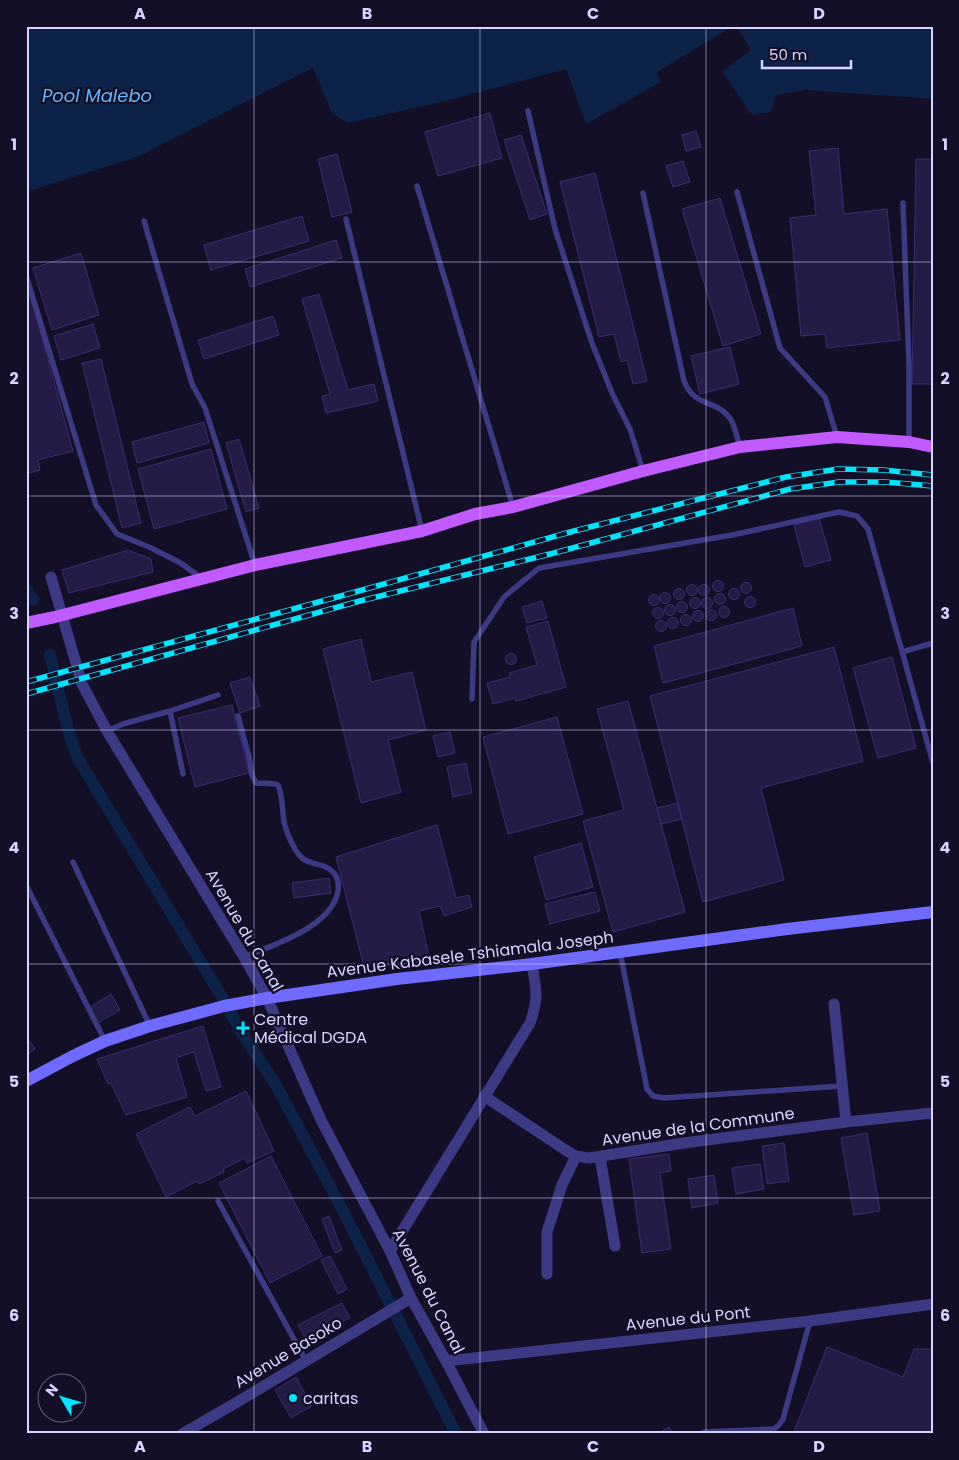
<svg xmlns="http://www.w3.org/2000/svg" width="959" height="1460" viewBox="0 0 959 1460" font-family="Poppins,sans-serif">
<style>
.water{fill:#0c2248}
.lines{fill:none;stroke-linecap:round;stroke-linejoin:round}
.canal{stroke:#0c2248;stroke-width:12}
.building{fill:#241b47;stroke:#3b2d73}
.lane{stroke:#3d3a85;stroke-width:5.5}
.street{stroke:#3d3a85;stroke-width:11}
.secondary{stroke:#6f6bff;stroke-width:12}
.primary{stroke:#c25bff;stroke-width:12}
.rail-casing{stroke:#00e5ff;stroke-width:5.5}
.rail{stroke:#130f26;stroke-width:4;stroke-dasharray:11;stroke-linecap:butt}
.grid{fill:none;stroke:#d9d4ff;stroke-width:1;stroke-opacity:0.55}
.poi-dot{fill:#00e5ff;stroke:#130f26;stroke-width:2}
.labels{text-anchor:middle;stroke-width:4.5;stroke-linejoin:round;paint-order:stroke}
.street-label{font-size:16px;fill:#d9d4ff;stroke:#130f26}
.poi-label{font-size:16px;fill:#d9d4ff;stroke:#130f26;text-anchor:start}
.water-label{font-size:18px;font-style:italic;fill:#62b6ff;stroke:#130f26}
.neatline{fill:none;stroke:#d9d4ff;stroke-width:2}
.grid-label{font-size:16px;text-anchor:middle;font-weight:bold;fill:#d9d4ff}
</style>
<rect width="100%" height="100%" fill="#130f26"/>
<path class="water" d="M 26,26 L 733,26 L 657,72 L 661,82 L 586,124 L 566,69 L 450,100 L 348,123 L 332,113 L 313,68 L 137,157 L 26,192 Z
M 736,26 L 933,26 L 933,99 L 806,90 L 776,95 L 771,112 L 752,115 L 722,71 L 751,50 Z"/>
<g class="lines">
<path class="canal" d="M 26,589 L 33,600
M 50,655 L 68,730 L 77,757 L 223,999 L 242,1033 L 276,1085 L 342,1209 L 456,1434"/>
</g>
<path class="building" d="M 490,113 L 502,158 L 438,176 L 425,132 Z
M 696,131 L 701,147 L 686,151 L 682,135 Z
M 521,135 L 547,214 L 530,220 L 504,140 Z
M 838,148 L 844,214 L 887,209 L 900,340 L 827,348 L 825,334 L 801,336 L 790,218 L 816,215 L 809,151 Z
M 337,154 L 352,212 L 332,217 L 318,159 Z
M 916,159 L 933,159 L 933,384 L 912,384 Z
M 683,161 L 690,182 L 673,187 L 666,166 Z
M 595,173 L 647,381 L 633,384 L 627,360 L 621,362 L 614,334 L 599,337 L 560,182 Z
M 720,198 L 761,334 L 723,346 L 682,209 Z
M 302,216 L 309,241 L 211,270 L 204,245 Z
M 336,240 L 342,258 L 250,287 L 245,269 Z
M 81,253 L 99,315 L 52,330 L 33,268 Z
M 26,279 L 73,451 L 38,460 L 40,470 L 26,474 Z
M 319,294 L 348,390 L 374,384 L 378,401 L 326,413 L 322,396 L 330,394 L 302,299 Z
M 273,316 L 279,335 L 204,359 L 198,340 Z
M 93,324 L 100,348 L 61,360 L 54,336 Z
M 730,347 L 739,384 L 700,394 L 691,356 Z
M 101,359 L 141,523 L 122,528 L 82,363 Z
M 204,422 L 209,443 L 137,463 L 132,442 Z
M 239,439 L 259,508 L 246,512 L 226,443 Z
M 211,449 L 227,509 L 154,529 L 138,469 Z
M 819,518 L 831,560 L 805,567 L 794,525 Z
M 128,550 L 151,559 L 153,572 L 69,593 L 62,570 Z
M712.5 586a5.5 5.5 0 1 1 11 0a5.5 5.5 0 1 1-11 0Z
M740.5 588a5.5 5.5 0 1 1 11 0a5.5 5.5 0 1 1-11 0Z
M686.5 590a5.5 5.5 0 1 1 11 0a5.5 5.5 0 1 1-11 0Z
M698.5 590a5.5 5.5 0 1 1 11 0a5.5 5.5 0 1 1-11 0Z
M728.5 594a5.5 5.5 0 1 1 11 0a5.5 5.5 0 1 1-11 0Z
M673.5 594a5.5 5.5 0 1 1 11 0a5.5 5.5 0 1 1-11 0Z
M659.5 598a5.5 5.5 0 1 1 11 0a5.5 5.5 0 1 1-11 0Z
M714.5 599a5.5 5.5 0 1 1 11 0a5.5 5.5 0 1 1-11 0Z
M648.5 600a5.5 5.5 0 1 1 11 0a5.5 5.5 0 1 1-11 0Z
M744.5 602a5.5 5.5 0 1 1 11 0a5.5 5.5 0 1 1-11 0Z
M701.5 603a5.5 5.5 0 1 1 11 0a5.5 5.5 0 1 1-11 0Z
M689.5 603a5.5 5.5 0 1 1 11 0a5.5 5.5 0 1 1-11 0Z
M 542,601 L 547,618 L 527,623 L 522,607 Z
M676.5 607a5.5 5.5 0 1 1 11 0a5.5 5.5 0 1 1-11 0Z
M664.5 610a5.5 5.5 0 1 1 11 0a5.5 5.5 0 1 1-11 0Z
M718.5 612a5.5 5.5 0 1 1 11 0a5.5 5.5 0 1 1-11 0Z
M652.5 613a5.5 5.5 0 1 1 11 0a5.5 5.5 0 1 1-11 0Z
M 793,608 L 802,646 L 663,683 L 654,646 Z
M705.5 615a5.5 5.5 0 1 1 11 0a5.5 5.5 0 1 1-11 0Z
M692.5 616a5.5 5.5 0 1 1 11 0a5.5 5.5 0 1 1-11 0Z
M680.5 620a5.5 5.5 0 1 1 11 0a5.5 5.5 0 1 1-11 0Z
M667.5 623a5.5 5.5 0 1 1 11 0a5.5 5.5 0 1 1-11 0Z
M655.5 626a5.5 5.5 0 1 1 11 0a5.5 5.5 0 1 1-11 0Z
M 548,621 L 566,687 L 516,701 L 515,698 L 493,704 L 487,683 L 510,677 L 509,673 L 537,665 L 526,627 Z
M 361,639 L 371,682 L 412,672 L 426,730 L 388,740 L 401,792 L 361,803 L 323,649 Z
M 834,647 L 863,761 L 761,788 L 784,880 L 703,902 L 650,696 Z
M505.5 659a5.5 5.5 0 1 1 11 0a5.5 5.5 0 1 1-11 0Z
M 892,657 L 916,748 L 878,758 L 853,668 Z
M 250,677 L 260,706 L 240,713 L 230,683 Z
M 628,701 L 685,912 L 613,932 L 583,821 L 624,810 L 597,709 Z
M 232,705 L 249,773 L 195,787 L 178,718 Z
M 557,717 L 583,814 L 508,834 L 483,737 Z
M 450,732 L 455,753 L 438,757 L 433,736 Z
M 466,763 L 472,793 L 453,797 L 447,767 Z
M 678,803 L 682,819 L 661,824 L 657,808 Z
M 437,825 L 456,898 L 469,895 L 472,907 L 444,916 L 440,906 L 419,911 L 430,961 L 364,967 L 336,857 Z
M 581,843 L 593,887 L 546,900 L 534,857 Z
M 329,878 L 331,893 L 294,898 L 292,883 Z
M 595,892 L 600,911 L 550,924 L 545,904 Z
M 111,994 L 120,1010 L 98,1023 L 89,1008 Z
M 203,1026 L 221,1087 L 206,1091 L 194,1052 L 176,1058 L 187,1097 L 126,1115 L 111,1083 L 108,1084 L 97,1059 Z
M 26,1036 L 35,1049 L 26,1055 Z
M 246,1091 L 274,1151 L 247,1163 L 245,1158 L 223,1169 L 224,1172 L 199,1184 L 197,1181 L 166,1197 L 136,1134 L 190,1107 L 195,1116 Z
M 867,1133 L 880,1211 L 854,1215 L 841,1138 Z
M 784,1143 L 789,1181 L 767,1184 L 762,1146 Z
M 669,1154 L 671,1171 L 660,1173 L 671,1249 L 642,1253 L 629,1159 Z
M 271,1156 L 322,1256 L 270,1283 L 219,1183 Z
M 760,1164 L 764,1189 L 736,1194 L 732,1168 Z
M 714,1175 L 718,1203 L 692,1208 L 688,1179 Z
M 329,1216 L 342,1250 L 335,1253 L 322,1219 Z
M 330,1256 L 347,1289 L 338,1294 L 321,1260 Z
M 342,1303 L 350,1318 L 306,1340 L 298,1325 Z
M 827,1347 L 903,1377 L 914,1349 L 933,1349 L 933,1434 L 793,1434 Z
M 296,1377 L 312,1406 L 291,1418 L 275,1390 Z
M 669,1427 L 673,1434 L 657,1434 Z"/>
<g class="lines">
<path class="lane" d="M 528,111 L 555,229 L 592,343 L 612,393 L 630,429 L 643,471
M 417,186 L 513,507
M 737,192 L 780,348 L 825,397 L 837,437
M 643,193 L 684,381 C 695,408 715,399 729,417 C 735,424 737,439 740,447
M 903,203 L 909,365 L 909,442
M 346,219 L 422,531
M 144,221 L 192,384 L 205,408 L 255,565
M 26,275 L 96,505 L 117,534 L 149,547 L 179,562 L 200,577
M 902,652 L 933,643
M 472,699 L 474,642 L 504,597 L 539,568 L 732,535 L 839,512 L 857,516 L 868,529 L 933,763
M 170,711 L 183,774
M 238,716 L 249,757 L 252,775 L 256,783 C 263,784 271,782 278,785 C 283,797 282,809 284,822 C 286,830 290,840 294,847 C 305,870 322,859 334,873 C 338,878 339,885 338,891 C 332,927 273,945 244,957
M 107,731 L 123,724 L 170,711 L 218,695
M 73,862 L 150,1026
M 26,885 L 105,1041
M 620,952 L 647,1089 L 653,1096 L 664,1098 L 842,1086
M 218,1201 L 306,1361
M 701,1434 L 704,1432 L 774,1429 L 779,1425 L 783,1419 L 810,1321"/>
<path class="street" d="M 51,577 L 82,684 L 107,731 L 244,957 L 267,998 L 321,1120 L 390,1251 L 411,1298 L 446,1361 L 484,1434
M 834,1004 L 846,1122
M 484,1096 L 567,1151 L 576,1156 L 589,1158 L 684,1143 L 846,1122 L 933,1113
M 600,1157 L 615,1246
M 390,1251 L 530,1023 C 539,998 536,989 532,964
M 547,1274 L 547,1232 L 562,1185 L 576,1156
M 446,1361 L 810,1321 L 933,1304
M 182,1434 L 239,1401 L 411,1298"/>
<path class="secondary" d="M 26,1081 L 73,1056 L 105,1041 L 150,1026 L 224,1006 L 267,998 L 397,979 L 532,964 L 787,929 L 933,912"/>
<path class="primary" d="M 26,623 L 55,617 L 255,565 L 422,531 L 475,514 L 513,507 L 643,471 L 740,447 L 837,437 L 909,442 L 933,447"/>
<defs>
<path id="rail" d="M 26,682 L 348,594 L 574,531 L 786,477 L 838,469 L 883,470 L 933,475
M 26,694 L 356,602 L 554,553 L 790,489 L 839,482 L 885,482 L 933,486"/>
</defs>
<use href="#rail" class="rail-casing"/>
<use href="#rail" class="rail"/>
</g>
<path class="grid" d="M 254,26 L 254,1434M 480,26 L 480,1434M 706,26 L 706,1434M 26,262 L 933,262M 26,496 L 933,496M 26,730 L 933,730M 26,964 L 933,964M 26,1198 L 933,1198"/>
<g class="poi-dot">
<path d="M240.5 1020.5h5v5h5v5h-5v5h-5v-5h-5v-5h5z"/>
<circle cx="293" cy="1398" r="5"/>
</g>
<g class="labels">
<g class="street-label">
<text transform="translate(245 930) rotate(60)" y="6">Avenue du Canal</text>
<text transform="translate(470 954) rotate(-7)" y="6">Avenue Kabasele Tshiamala Joseph</text>
<text transform="translate(698 1126) rotate(-8)" y="6">Avenue de la Commune</text>
<text transform="translate(429 1291) rotate(63)" y="6">Avenue du Canal</text>
<text transform="translate(688 1318) rotate(-6)" y="6">Avenue du Pont</text>
<text transform="translate(288 1352) rotate(-31)" y="6">Avenue Basoko</text>
</g>
<g class="poi-label">
<text x="254" y="1025">Centre<tspan x="254" dy="18">Médical DGDA</tspan></text>
<text x="303" y="1404">caritas</text>
</g>
<g class="water-label">
<text x="97" y="102">Pool Malebo</text>
</g>
</g>
<rect width="959" height="1460" fill="none" stroke="#130f26" stroke-width="55"/>
<g transform="translate(62 1398) rotate(308)"><circle r="24" fill="#130f26" stroke="#625e7d"/>
<path d="M0-4L9 19L0 12L-9 19Z" fill="#00e5ff"/>
<text y="-8" font-size="14" font-weight="bold" text-anchor="middle" fill="#d9d4ff">N</text>
</g>
<path d="M762 60v8h89v-8" fill="none" stroke="#d9d4ff" stroke-width="2.5"/>
<text x="769" y="60" font-size="15" fill="#d9d4ff" stroke="#130f26" stroke-width="4" paint-order="stroke">50 m</text>
<rect x="28" y="28" width="904" height="1404" class="neatline"/>
<g class="grid-label">
<text x="140" y="19">A</text>
<text x="367" y="19">B</text>
<text x="593" y="19">C</text>
<text x="819" y="19">D</text>
<text x="14" y="150">1</text>
<text x="945" y="150">1</text>
<text x="14" y="384">2</text>
<text x="945" y="384">2</text>
<text x="14" y="619">3</text>
<text x="945" y="619">3</text>
<text x="14" y="853">4</text>
<text x="945" y="853">4</text>
<text x="14" y="1087">5</text>
<text x="945" y="1087">5</text>
<text x="14" y="1321">6</text>
<text x="945" y="1321">6</text>
<text x="140" y="1452">A</text>
<text x="367" y="1452">B</text>
<text x="593" y="1452">C</text>
<text x="819" y="1452">D</text>
</g>
</svg>
